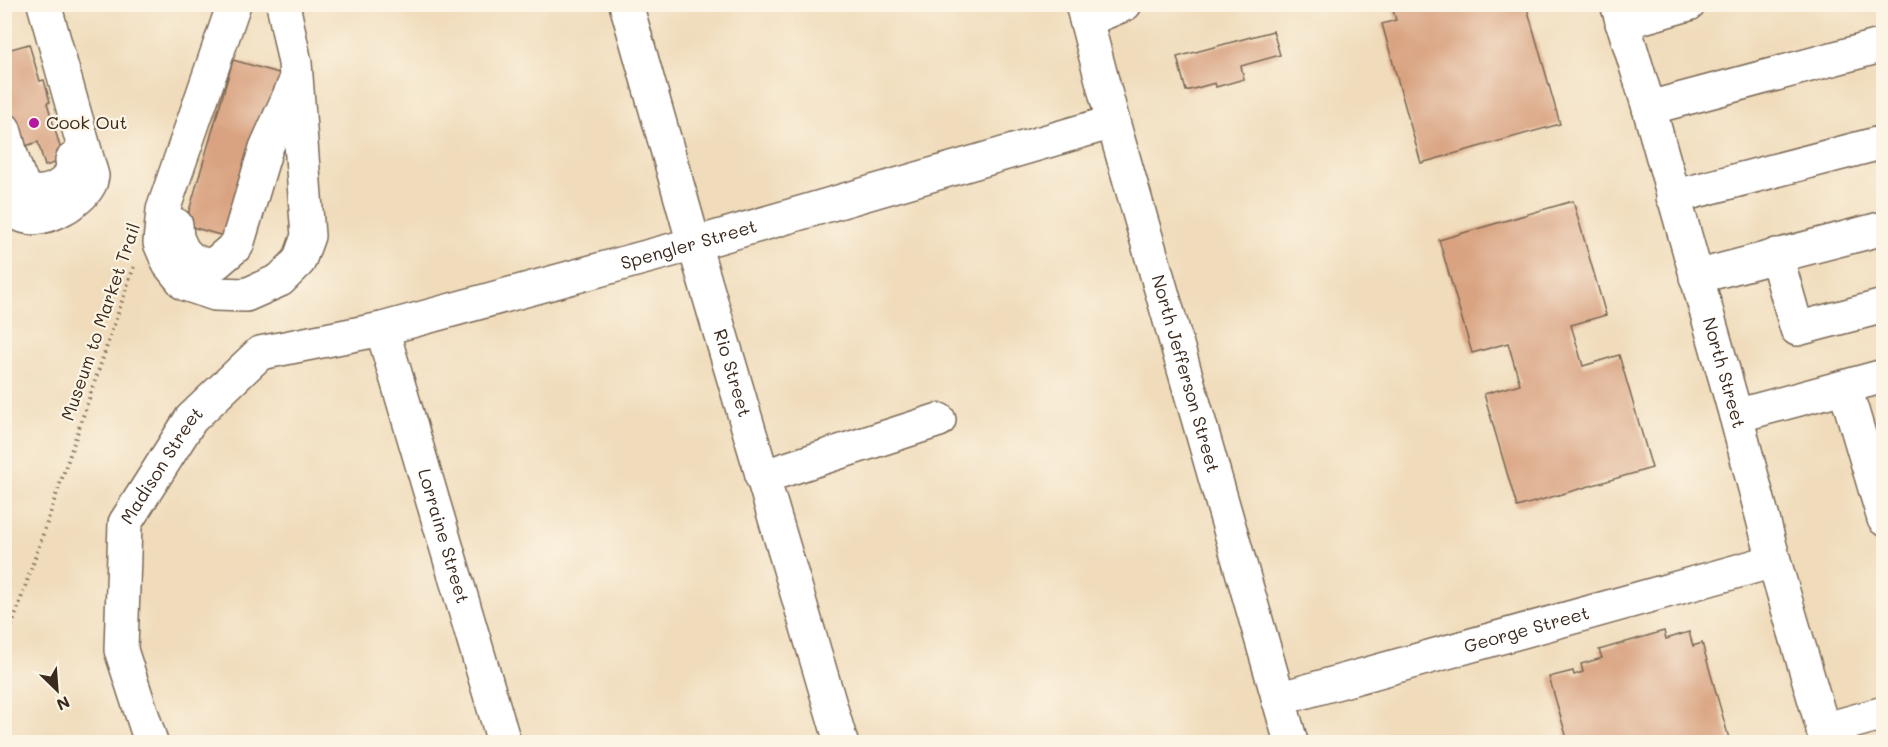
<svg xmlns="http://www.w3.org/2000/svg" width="1888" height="747" viewBox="0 0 1888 747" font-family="Mali,sans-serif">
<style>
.building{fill:#d9a381}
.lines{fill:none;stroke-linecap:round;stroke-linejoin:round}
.minor-casing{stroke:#7a6855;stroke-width:36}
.path{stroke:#7a6855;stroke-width:4;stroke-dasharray:1.5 4.5;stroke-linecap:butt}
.minor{stroke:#fff;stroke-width:33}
.poi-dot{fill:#b5179e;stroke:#fcf5e5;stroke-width:2}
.labels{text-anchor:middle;stroke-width:4.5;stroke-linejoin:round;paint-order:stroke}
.poi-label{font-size:18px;fill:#3b2a1e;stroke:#fcf5e5;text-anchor:start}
.street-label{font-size:18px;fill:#3b2a1e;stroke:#fcf5e5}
</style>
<rect width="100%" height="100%" fill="#fcf5e5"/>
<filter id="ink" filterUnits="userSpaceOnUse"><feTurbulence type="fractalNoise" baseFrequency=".0167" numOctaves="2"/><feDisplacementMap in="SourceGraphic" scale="12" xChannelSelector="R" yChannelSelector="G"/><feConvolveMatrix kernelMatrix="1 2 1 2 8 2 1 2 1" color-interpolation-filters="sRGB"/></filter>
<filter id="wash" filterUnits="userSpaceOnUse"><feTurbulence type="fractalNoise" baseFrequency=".008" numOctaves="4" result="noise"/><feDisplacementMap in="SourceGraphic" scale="24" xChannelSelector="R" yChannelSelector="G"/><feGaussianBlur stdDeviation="1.35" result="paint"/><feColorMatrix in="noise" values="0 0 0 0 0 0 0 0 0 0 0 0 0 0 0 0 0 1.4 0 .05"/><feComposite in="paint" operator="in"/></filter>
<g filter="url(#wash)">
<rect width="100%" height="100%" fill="#f0dcbb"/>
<g id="blocks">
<path class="building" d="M 1391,4 L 1526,4 L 1560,124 L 1421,163 L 1382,24 L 1396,20 Z
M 1273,31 L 1280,55 L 1241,66 L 1244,79 L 1216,87 L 1215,83 L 1186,91 L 1177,57 Z
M 29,44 L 40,81 L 44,80 L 50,102 L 47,103 L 64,160 L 45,166 L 38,142 L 22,147 L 4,88 L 4,51 Z
M 233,60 L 282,74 L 234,239 L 185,225 Z
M 1573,201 L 1606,315 L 1571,325 L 1583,366 L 1619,355 L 1652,468 L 1517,507 L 1484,394 L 1520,384 L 1508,343 L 1472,353 L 1439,240 Z
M 1664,631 L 1666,639 L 1689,632 L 1693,646 L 1702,643 L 1730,742 L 1568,742 L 1549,677 L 1573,671 L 1574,675 L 1583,672 L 1581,664 L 1602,658 L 1599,650 Z"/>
</g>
</g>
<g filter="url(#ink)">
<use href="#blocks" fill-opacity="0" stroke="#7a6855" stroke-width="1.5"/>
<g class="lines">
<defs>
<g id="minor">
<path d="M 234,4 L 163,210 L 160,243 L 169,264 L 185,284 L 215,294 L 246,295 L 280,280 L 299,261 L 308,236 L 295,63 L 283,4"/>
<path id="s1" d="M 626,4 L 694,244 L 841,742"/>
<path id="s2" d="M 1082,4 L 1113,122 L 1291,742"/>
<path id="s3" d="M 1617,4 L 1649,108 L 1736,416 L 1774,561 L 1827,742"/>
<path d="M 1086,20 L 1125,4"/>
<path d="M 1622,23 L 1689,4"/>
<path d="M 1649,108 L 1884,45"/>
<path d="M 4,129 C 9,145 15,177 26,188 C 40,201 78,183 72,160"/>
<path d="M 4,184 C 7,194 10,209 19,214 C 38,227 80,203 89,185 C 91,183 91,179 92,176 L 44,4"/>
<path d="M 1673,197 L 1884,142"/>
<path d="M 176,225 L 177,238 L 183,251 L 191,259 L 204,265 L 216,263 L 237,245 L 266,148 L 294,85"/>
<path d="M 1776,255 L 1797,329 L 1884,306"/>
<path d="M 1696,277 L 1884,228"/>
<path id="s4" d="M 382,329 L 504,742"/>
<path d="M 1845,387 L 1884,519"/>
<path d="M 1736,416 L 1884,376"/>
<path d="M 762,477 L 939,420"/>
<path id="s5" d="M 1278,699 L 1774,561"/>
<path d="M 1823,730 L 1884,713"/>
<path id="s6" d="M 151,742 L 121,650 L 125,523 L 191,419 L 260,353 L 382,329 L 694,244 L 1113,122"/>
</g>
</defs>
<use href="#minor" class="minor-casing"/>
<path class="path" d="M 4,649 L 135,263"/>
<use href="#minor" class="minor"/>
</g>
</g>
<circle class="poi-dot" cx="34" cy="123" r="6"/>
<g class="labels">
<g class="poi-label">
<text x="46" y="129">Cook Out</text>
</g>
<g class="street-label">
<text dy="6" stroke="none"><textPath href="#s6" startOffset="885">Spengler Street</textPath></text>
<text transform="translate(101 322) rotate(-71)" y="6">Museum to Market Trail</text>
<text dy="6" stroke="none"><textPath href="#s3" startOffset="384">North Street</textPath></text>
<text dy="6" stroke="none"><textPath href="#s1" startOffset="384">Rio Street</textPath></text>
<text dy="6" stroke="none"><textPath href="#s2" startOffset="384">North Jefferson Street</textPath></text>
<text dy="6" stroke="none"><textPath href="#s6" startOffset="292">Madison Street</textPath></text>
<text dy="6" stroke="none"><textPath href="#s4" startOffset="216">Lorraine Street</textPath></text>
<text dy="6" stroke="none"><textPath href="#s5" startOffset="258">George Street</textPath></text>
</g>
</g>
<rect width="1888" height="747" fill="none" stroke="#fcf5e5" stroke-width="24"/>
<g transform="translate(57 690) rotate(155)" stroke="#fcf5e5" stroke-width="4.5" paint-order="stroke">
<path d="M0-4.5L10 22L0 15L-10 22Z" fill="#3b2a1e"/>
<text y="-9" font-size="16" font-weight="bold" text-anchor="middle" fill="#3b2a1e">N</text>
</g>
</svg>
